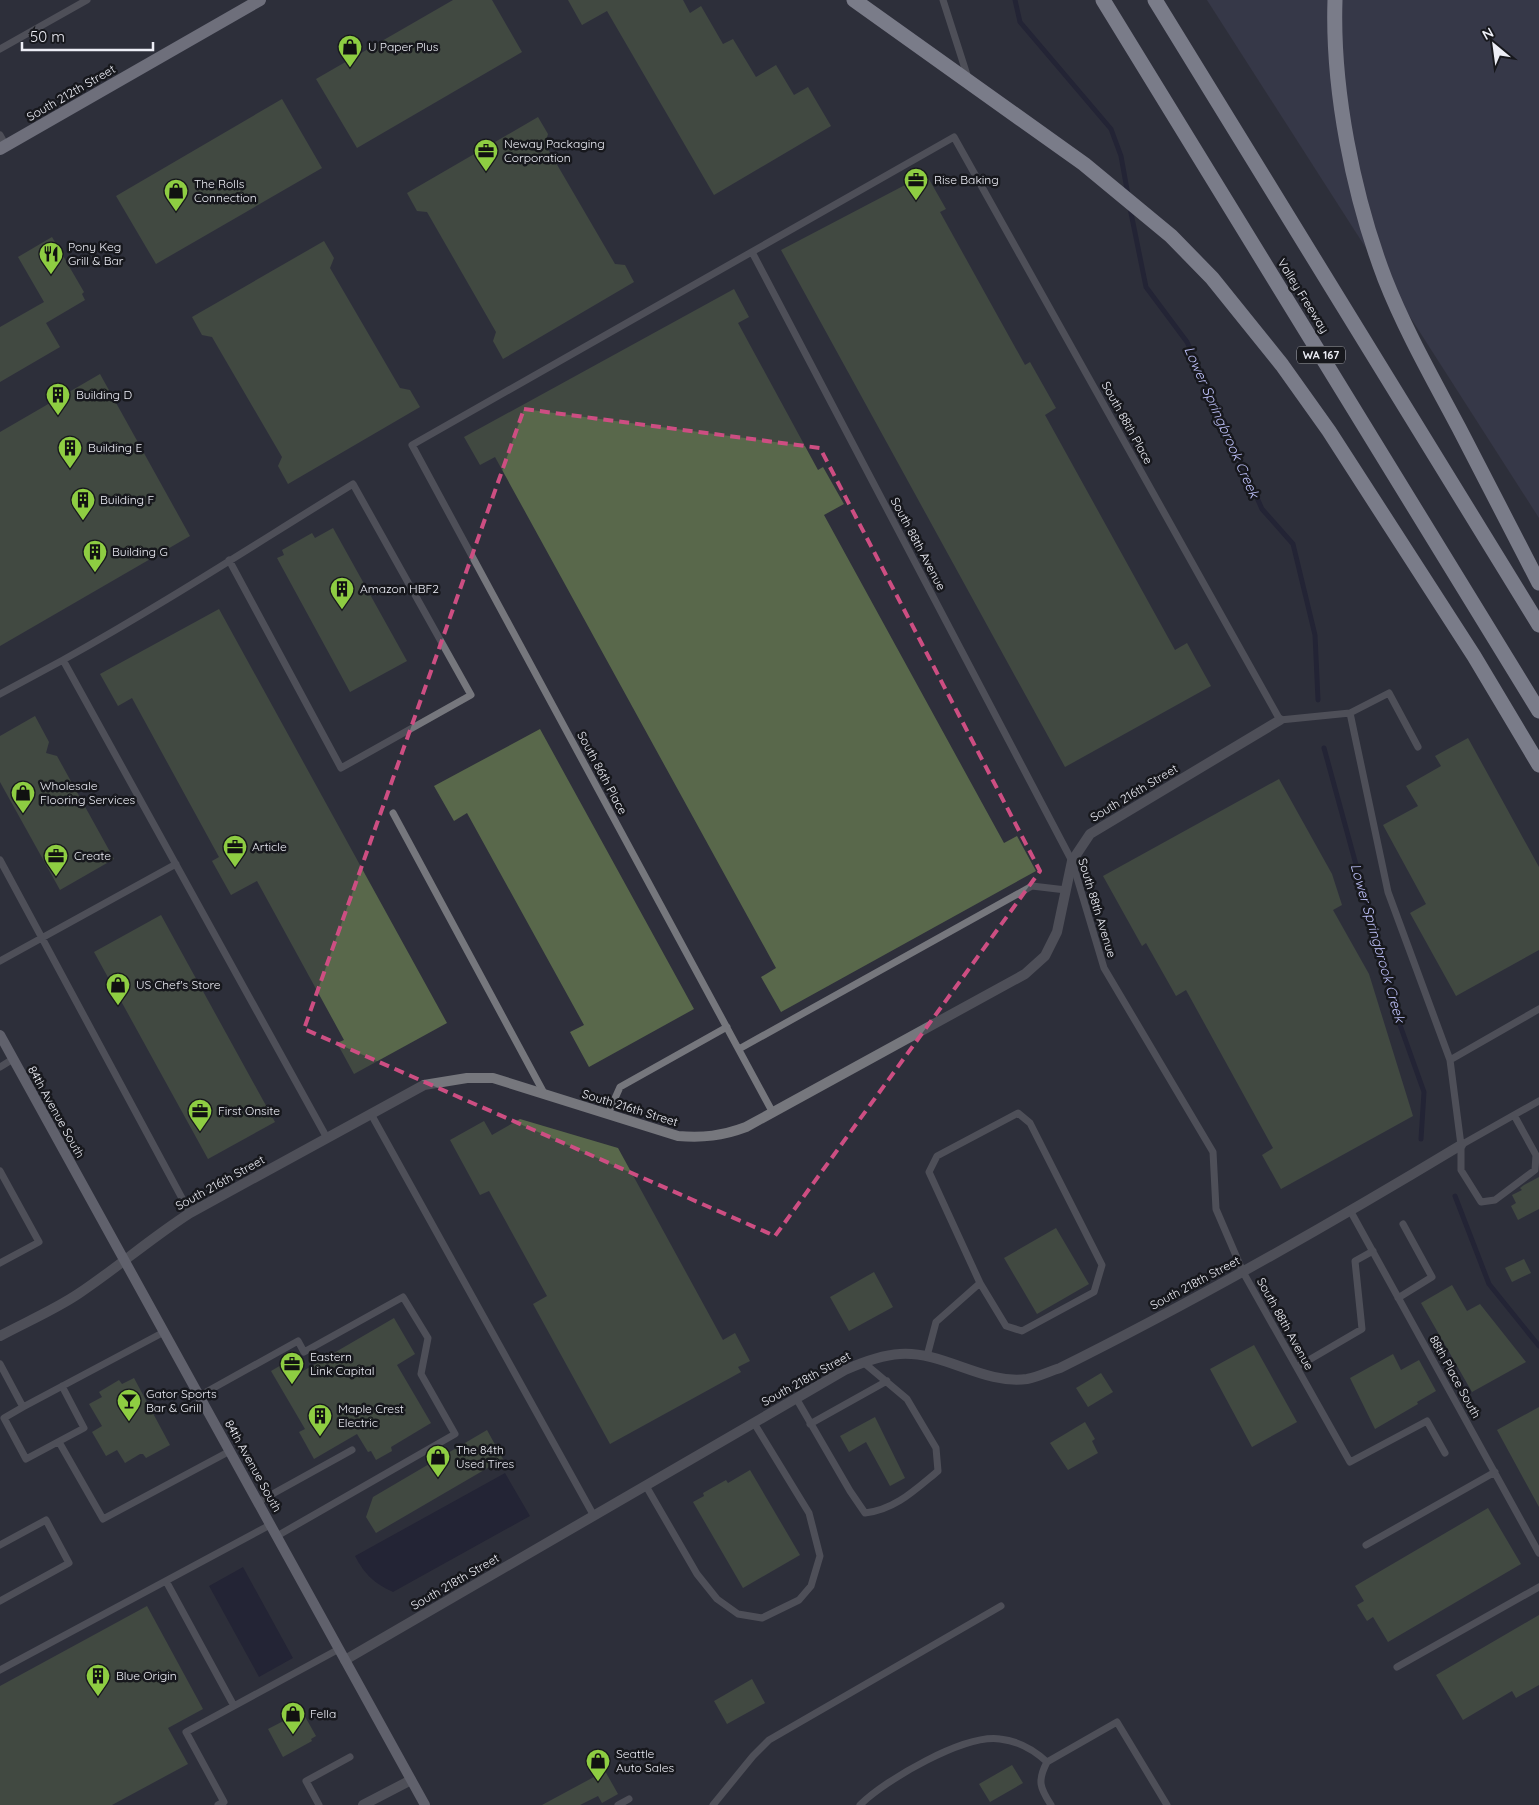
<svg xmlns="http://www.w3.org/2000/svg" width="1539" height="1805" viewBox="0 0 1539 1805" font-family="Quicksand,sans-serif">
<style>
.green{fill:#424359}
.water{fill:#17172f}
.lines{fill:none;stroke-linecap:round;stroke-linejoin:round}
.stream{stroke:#17172f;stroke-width:5}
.building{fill:#59684b}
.lane{stroke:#76777d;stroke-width:7}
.street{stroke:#76777d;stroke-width:10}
.secondary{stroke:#9e9ea9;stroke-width:10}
.primary{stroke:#bcbdcb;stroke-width:12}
.highway{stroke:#d8d9e9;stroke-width:15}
.marked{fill:none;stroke:#cd4e82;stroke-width:4;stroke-dasharray:10 6;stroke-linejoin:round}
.labels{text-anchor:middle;stroke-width:5;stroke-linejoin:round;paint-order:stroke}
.shield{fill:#17181d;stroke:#adaeb5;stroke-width:1}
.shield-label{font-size:11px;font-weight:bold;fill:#edeef6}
.poi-label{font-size:12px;fill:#edeef6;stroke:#17181d;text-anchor:start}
.street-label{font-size:12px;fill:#edeef6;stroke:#17181d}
.water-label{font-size:14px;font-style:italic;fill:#bcbff7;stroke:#17181d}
</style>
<rect width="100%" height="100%" fill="#2e2f3b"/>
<path class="green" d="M 1207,0 L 1539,0 L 1539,518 Z"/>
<path class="water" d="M 505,1473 L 530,1516 L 393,1592 C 374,1583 365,1575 355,1556 Z
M 243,1567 L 293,1658 L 259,1677 L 209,1586 Z"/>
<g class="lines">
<path class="stream" d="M 1015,0 L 1020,22 L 1111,129 L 1121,156 L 1128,195
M 1130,208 L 1146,287 L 1187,342 L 1262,509 L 1293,544 L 1315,635 L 1318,700
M 1324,748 L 1400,1025 L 1424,1092 L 1421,1139
M 1455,1196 L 1489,1284 L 1539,1346"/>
</g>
<path class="building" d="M 453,0 L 492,0 L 522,52 L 357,148 L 316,79 Z
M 568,0 L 683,0 L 690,13 L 701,6 L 723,44 L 733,39 L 756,77 L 776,65 L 794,95 L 808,87 L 831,126 L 714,195 L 607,11 L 582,25 Z
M 282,99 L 322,168 L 156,264 L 116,196 Z
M 538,117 L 548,134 L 545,144 L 615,264 L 625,265 L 634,282 L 503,359 L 493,341 L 496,332 L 427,212 L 417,211 L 407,193 Z
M 926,174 L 946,209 L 940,212 L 1025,365 L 1030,362 L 1056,408 L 1045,415 L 1175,650 L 1187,643 L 1211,686 L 1065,767 L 781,250 Z
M 52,237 L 84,292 L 82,294 L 85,300 L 46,323 L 60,347 L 0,382 L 0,327 L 44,302 L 18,257 Z
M 324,241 L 334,258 L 330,268 L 400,388 L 410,390 L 420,407 L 288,484 L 278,466 L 282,457 L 212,337 L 202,335 L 192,317 Z
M 734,289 L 749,317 L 738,323 L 818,470 L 823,467 L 844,504 L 824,515 L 1004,843 L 1017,836 L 1036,871 L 781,1012 L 761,977 L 776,968 L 495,457 L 480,465 L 464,437 Z
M 100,374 L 190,536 L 0,646 L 0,432 Z
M 333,528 L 407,661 L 350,692 L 277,558 L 284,555 L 282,550 L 312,533 L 315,538 Z
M 219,609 L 447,1023 L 354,1074 L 337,1043 L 344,1040 L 257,881 L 231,895 L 212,861 L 219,857 L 132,698 L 118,706 L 100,674 Z
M 35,716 L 49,742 L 46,753 L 57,756 L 114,859 L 60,890 L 0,782 L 0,736 Z
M 540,729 L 694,1009 L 589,1067 L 570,1032 L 584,1025 L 467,813 L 454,821 L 434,786 Z
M 1468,738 L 1539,867 L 1539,950 L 1456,996 L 1410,913 L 1426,904 L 1383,825 L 1418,806 L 1406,786 L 1441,766 L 1435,756 Z
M 1279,779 L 1332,874 L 1342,905 L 1333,910 L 1369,974 L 1413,1116 L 1281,1189 L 1262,1155 L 1273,1148 L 1186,990 L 1176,996 L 1146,943 L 1142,946 L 1103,876 Z
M 161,915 L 275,1122 L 208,1159 L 94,952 Z
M 520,1119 L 618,1148 L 723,1340 L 735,1333 L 750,1361 L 738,1367 L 741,1372 L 610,1444 L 533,1304 L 547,1296 L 489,1191 L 480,1195 L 450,1140 L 484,1121 L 492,1135 Z
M 1539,1177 L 1539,1209 L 1518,1220 L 1511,1206 L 1516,1203 L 1512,1195 L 1522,1190 L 1520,1188 L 1524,1185 Z
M 1056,1228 L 1089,1284 L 1037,1314 L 1004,1258 Z
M 1524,1259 L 1531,1273 L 1512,1282 L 1505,1268 Z
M 874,1272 L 893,1307 L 849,1331 L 830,1297 Z
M 1452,1285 L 1467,1311 L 1480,1304 L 1526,1362 L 1472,1392 L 1421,1303 Z
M 394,1318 L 415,1354 L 397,1365 L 431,1423 L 391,1447 L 392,1451 L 376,1460 L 371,1451 L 368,1452 L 357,1434 L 314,1459 L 299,1432 L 305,1429 L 271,1371 L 295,1357 L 303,1371 Z
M 1254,1345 L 1297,1422 L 1252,1447 L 1210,1369 Z
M 1393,1354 L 1401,1370 L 1419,1360 L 1436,1391 L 1417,1402 L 1418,1404 L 1375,1429 L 1350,1378 Z
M 1101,1373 L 1113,1392 L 1088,1407 L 1076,1388 Z
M 134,1378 L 170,1445 L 146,1458 L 143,1454 L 140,1454 L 125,1463 L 117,1450 L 106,1456 L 92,1432 L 102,1426 L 89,1404 L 102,1397 L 99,1392 L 119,1380 L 122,1384 Z
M 1539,1407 L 1539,1507 L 1497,1430 Z
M 875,1417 L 905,1478 L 890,1486 L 866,1442 L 849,1452 L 840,1436 Z
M 1085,1422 L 1095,1439 L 1092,1441 L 1098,1453 L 1068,1470 L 1050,1443 Z
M 487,1430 L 503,1459 L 376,1533 L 366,1517 L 373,1497 Z
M 750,1470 L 800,1555 L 743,1588 L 693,1502 L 704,1496 L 703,1493 L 726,1480 L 728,1483 Z
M 1488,1508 L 1521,1564 L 1388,1642 L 1373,1617 L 1367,1621 L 1357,1605 L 1364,1601 L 1355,1586 Z
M 147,1606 L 203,1709 L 168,1728 L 188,1764 L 112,1805 L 0,1805 L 0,1686 Z
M 1539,1615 L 1539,1685 L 1516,1698 L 1512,1691 L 1463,1720 L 1436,1675 Z
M 752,1679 L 765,1703 L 727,1724 L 714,1701 Z
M 303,1713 L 316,1736 L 311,1739 L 312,1741 L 283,1757 L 268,1729 L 297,1714 L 298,1716 Z
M 1012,1765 L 1023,1783 L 990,1802 L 979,1784 Z
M 605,1771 L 618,1794 L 602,1803 L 598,1796 L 580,1805 L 542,1805 Z"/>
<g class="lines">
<path class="lane" d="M 943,0 L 968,78
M 0,49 L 87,0
M 0,135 L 6,146
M 752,252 L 1072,861 L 1104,968 L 1213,1152 L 1216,1209 L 1243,1272 L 1350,1462 L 1427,1421 L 1445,1453
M 63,660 C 162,605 257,543 353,484 L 471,695 L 341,768 L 229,560
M 0,694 L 63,660 L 327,1138
M 1350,713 L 1389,693 L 1418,747
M 393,813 L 545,1095
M 0,860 L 190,1213
M 0,961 L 176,864
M 739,1049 L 1032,886 L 1066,890
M 1450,1060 L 1539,1009
M 0,1067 L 13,1059
M 773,1113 L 412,445 L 954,137 L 1280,720 L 1350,713 L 1388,892 L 1450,1060 L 1461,1145 L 1461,1170 L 1481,1202 L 1495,1200 L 1535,1170 L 1536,1155 L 1514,1115
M 371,1114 L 594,1516
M 608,1114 L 620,1087 L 727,1027
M 1461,1145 L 1539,1101
M 0,1171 L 39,1242 L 0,1263
M 1351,1212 L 1539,1553
M 1398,1298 L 1432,1277 L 1403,1224
M 927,1356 L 936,1322 L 980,1283 L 929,1172 L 937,1156 L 1018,1113 L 1030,1123 L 1102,1265 L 1094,1292 L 1022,1331 L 1006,1326 L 980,1283
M 0,1364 L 23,1407 L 164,1332
M 1297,1367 L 1362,1329 L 1355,1261 L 1373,1251
M 199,1396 L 298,1341 L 304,1352 L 403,1297 L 428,1338 L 421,1374 L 455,1434 L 277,1536
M 796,1398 L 850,1491 L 865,1513 C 895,1510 916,1489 938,1471 L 936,1448 L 907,1399 L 863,1362
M 23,1407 L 4,1418 L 26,1459 L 84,1428 L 62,1386
M 810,1424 L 887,1381
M 59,1442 L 103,1519 L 230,1451
M 646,1486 L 697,1574 L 717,1599 L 738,1614 L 762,1618 L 799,1600 L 811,1586 L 820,1556 L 809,1513 L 754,1423
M 258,1502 L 352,1450
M 0,1545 L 46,1520 L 69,1563 L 0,1601
M 1366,1545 L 1495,1472
M 166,1581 L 234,1706
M 1397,1667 L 1539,1587
M 0,1670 L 270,1525
M 1047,1762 C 1037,1781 1040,1788 1051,1805
M 218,1805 L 224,1802 L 186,1732 L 339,1649
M 319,1805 L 306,1781 L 350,1757
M 618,1805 L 629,1799
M 713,1805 L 753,1756 L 769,1740 L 1001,1606
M 860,1805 C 885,1780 964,1734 1000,1739 C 1019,1741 1033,1749 1047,1762 L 1117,1722 L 1167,1805"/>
<path class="street" d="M 0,1336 C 26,1322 54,1310 78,1294 C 117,1268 151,1238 190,1213 L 424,1085 L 467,1078 L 493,1078 L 678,1136 C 703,1138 722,1136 746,1127 L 1025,974 L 1045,956 L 1057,932 L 1072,861 L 1090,834 L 1280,720
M 345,1660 L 845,1370 C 863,1362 881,1355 900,1354 C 944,1351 983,1385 1027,1379 C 1038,1377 1050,1371 1060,1368 C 1197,1300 1330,1224 1461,1145
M 363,1805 L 411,1780"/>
<path class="secondary" d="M 0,1035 L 425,1805"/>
<path class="primary" d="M 0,149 L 260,0"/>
<path class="highway" d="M 854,0 L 1084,164 L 1171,236 L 1212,278 L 1282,365 L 1329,431 L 1474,656 L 1539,765
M 1103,0 L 1539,711
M 1155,0 L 1539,625
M 1335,0 C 1332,89 1353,195 1385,279 C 1405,330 1433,379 1459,428 C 1486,480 1512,531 1539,583"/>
</g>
<path d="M0 0H1539V1805H0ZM 524,409 L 820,448 L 1040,871 L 775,1236 L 304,1029 Z" fill="#2e2f3b" fill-opacity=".55" fill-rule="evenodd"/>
<path class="marked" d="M 524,409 L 820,448 L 1040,871 L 775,1236 L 304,1029 Z"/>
<defs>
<symbol id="shop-pin" viewBox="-11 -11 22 30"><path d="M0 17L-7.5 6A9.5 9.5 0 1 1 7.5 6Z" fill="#8ecd42" stroke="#17181d"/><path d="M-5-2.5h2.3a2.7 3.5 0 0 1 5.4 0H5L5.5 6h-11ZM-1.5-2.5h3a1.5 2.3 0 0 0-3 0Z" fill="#111"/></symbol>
<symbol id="office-pin" viewBox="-11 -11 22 30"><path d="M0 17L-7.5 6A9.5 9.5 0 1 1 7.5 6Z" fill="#8ecd42" stroke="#17181d"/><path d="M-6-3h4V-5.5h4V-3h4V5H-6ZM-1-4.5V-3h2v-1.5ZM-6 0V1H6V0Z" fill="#111"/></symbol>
<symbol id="restaurant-pin" viewBox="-11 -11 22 30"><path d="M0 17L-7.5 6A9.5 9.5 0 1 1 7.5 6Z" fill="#8ecd42" stroke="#17181d"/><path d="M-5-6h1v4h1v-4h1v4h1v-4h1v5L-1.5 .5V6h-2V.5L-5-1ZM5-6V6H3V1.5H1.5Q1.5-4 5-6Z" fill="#111"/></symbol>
<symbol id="building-pin" viewBox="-11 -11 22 30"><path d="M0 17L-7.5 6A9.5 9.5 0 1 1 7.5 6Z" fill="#8ecd42" stroke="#17181d"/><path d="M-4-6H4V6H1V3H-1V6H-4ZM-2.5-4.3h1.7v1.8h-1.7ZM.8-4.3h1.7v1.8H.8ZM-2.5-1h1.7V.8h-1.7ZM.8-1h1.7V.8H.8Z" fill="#111"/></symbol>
<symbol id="bar-pin" viewBox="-11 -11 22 30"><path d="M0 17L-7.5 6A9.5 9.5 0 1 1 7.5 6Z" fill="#8ecd42" stroke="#17181d"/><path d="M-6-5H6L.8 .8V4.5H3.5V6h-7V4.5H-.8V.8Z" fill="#111"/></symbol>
</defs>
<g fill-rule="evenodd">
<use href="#shop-pin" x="336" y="33" width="28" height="38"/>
<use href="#office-pin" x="472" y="137" width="28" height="38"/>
<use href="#office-pin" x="902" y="166" width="28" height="38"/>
<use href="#shop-pin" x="162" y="177" width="28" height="38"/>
<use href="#restaurant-pin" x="37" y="240" width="28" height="38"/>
<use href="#building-pin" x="44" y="381" width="28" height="38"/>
<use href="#building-pin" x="56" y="434" width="28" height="38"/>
<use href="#building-pin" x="69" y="486" width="28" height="38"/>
<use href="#building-pin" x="81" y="538" width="28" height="38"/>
<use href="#building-pin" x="328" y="575" width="28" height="38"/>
<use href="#shop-pin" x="9" y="779" width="28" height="38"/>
<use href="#office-pin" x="221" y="833" width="28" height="38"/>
<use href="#office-pin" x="42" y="842" width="28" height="38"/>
<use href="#shop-pin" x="104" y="971" width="28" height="38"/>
<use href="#office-pin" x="186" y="1097" width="28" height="38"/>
<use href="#office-pin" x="278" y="1350" width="28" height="38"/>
<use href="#bar-pin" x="115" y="1387" width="28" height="38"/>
<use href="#building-pin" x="306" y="1402" width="28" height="38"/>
<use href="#shop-pin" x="424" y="1443" width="28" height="38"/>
<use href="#building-pin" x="84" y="1662" width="28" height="38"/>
<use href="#shop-pin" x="279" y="1700" width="28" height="38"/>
<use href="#shop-pin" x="584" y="1747" width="28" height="38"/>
</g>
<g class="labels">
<rect class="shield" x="1297" y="346.5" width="48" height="17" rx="4"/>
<g class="shield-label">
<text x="1321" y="359">WA 167</text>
</g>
<g class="poi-label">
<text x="368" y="51">U Paper Plus</text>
<text x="504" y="148">Neway Packaging<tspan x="504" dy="14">Corporation</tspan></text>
<text x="934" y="184">Rise Baking</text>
<text x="194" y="188">The Rolls<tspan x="194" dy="14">Connection</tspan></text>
<text x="68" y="251">Pony Keg<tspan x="68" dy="14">Grill &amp; Bar</tspan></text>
<text x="76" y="399">Building D</text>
<text x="88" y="452">Building E</text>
<text x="100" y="504">Building F</text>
<text x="112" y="556">Building G</text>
<text x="360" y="593">Amazon HBF2</text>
<text x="40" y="790">Wholesale<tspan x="40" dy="14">Flooring Services</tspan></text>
<text x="252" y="851">Article</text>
<text x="74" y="860">Create</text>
<text x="136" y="989">US Chef's Store</text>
<text x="218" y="1115">First Onsite</text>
<text x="310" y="1361">Eastern<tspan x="310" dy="14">Link Capital</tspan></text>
<text x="146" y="1398">Gator Sports<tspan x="146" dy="14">Bar &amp; Grill</tspan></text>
<text x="338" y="1413">Maple Crest<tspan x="338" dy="14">Electric</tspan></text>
<text x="456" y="1454">The 84th<tspan x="456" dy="14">Used Tires</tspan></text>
<text x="116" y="1680">Blue Origin</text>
<text x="310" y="1718">Fella</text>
<text x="616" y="1758">Seattle<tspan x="616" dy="14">Auto Sales</tspan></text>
</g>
<g class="street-label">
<text transform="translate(71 93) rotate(-30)" y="4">South 212th Street</text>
<text transform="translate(1303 296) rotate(58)" y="4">Valley Freeway</text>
<text transform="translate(1127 423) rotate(61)" y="4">South 88th Place</text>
<text transform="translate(918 544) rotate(62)" y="4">South 88th Avenue</text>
<text transform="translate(602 773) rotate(62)" y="4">South 86th Place</text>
<text transform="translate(1134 793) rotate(-31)" y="4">South 216th Street</text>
<text transform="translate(1097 908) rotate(73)" y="4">South 88th Avenue</text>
<text transform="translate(630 1108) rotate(17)" y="4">South 216th Street</text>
<text transform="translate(56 1112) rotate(61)" y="4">84th Avenue South</text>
<text transform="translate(220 1183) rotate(-29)" y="4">South 216th Street</text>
<text transform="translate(1195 1283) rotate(-28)" y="4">South 218th Street</text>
<text transform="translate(1285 1324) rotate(61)" y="4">South 88th Avenue</text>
<text transform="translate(1455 1377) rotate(61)" y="4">88th Place South</text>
<text transform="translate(806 1379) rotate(-29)" y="4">South 218th Street</text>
<text transform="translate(253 1466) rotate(61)" y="4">84th Avenue South</text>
<text transform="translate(455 1582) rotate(-30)" y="4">South 218th Street</text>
</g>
<g class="water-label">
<text transform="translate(1222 422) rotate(66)" y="5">Lower Springbrook Creek</text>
<text transform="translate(1378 943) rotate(74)" y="5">Lower Springbrook Creek</text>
</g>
</g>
<g transform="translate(1494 45) rotate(331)" stroke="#17181d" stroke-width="4" paint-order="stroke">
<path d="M0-4L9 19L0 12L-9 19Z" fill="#edeef6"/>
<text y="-8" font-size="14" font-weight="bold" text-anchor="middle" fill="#edeef6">N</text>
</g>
<path d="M22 42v8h131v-8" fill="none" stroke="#edeef6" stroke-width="2.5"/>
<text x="30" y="42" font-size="15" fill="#edeef6" stroke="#17181d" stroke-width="4" paint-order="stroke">50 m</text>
</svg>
